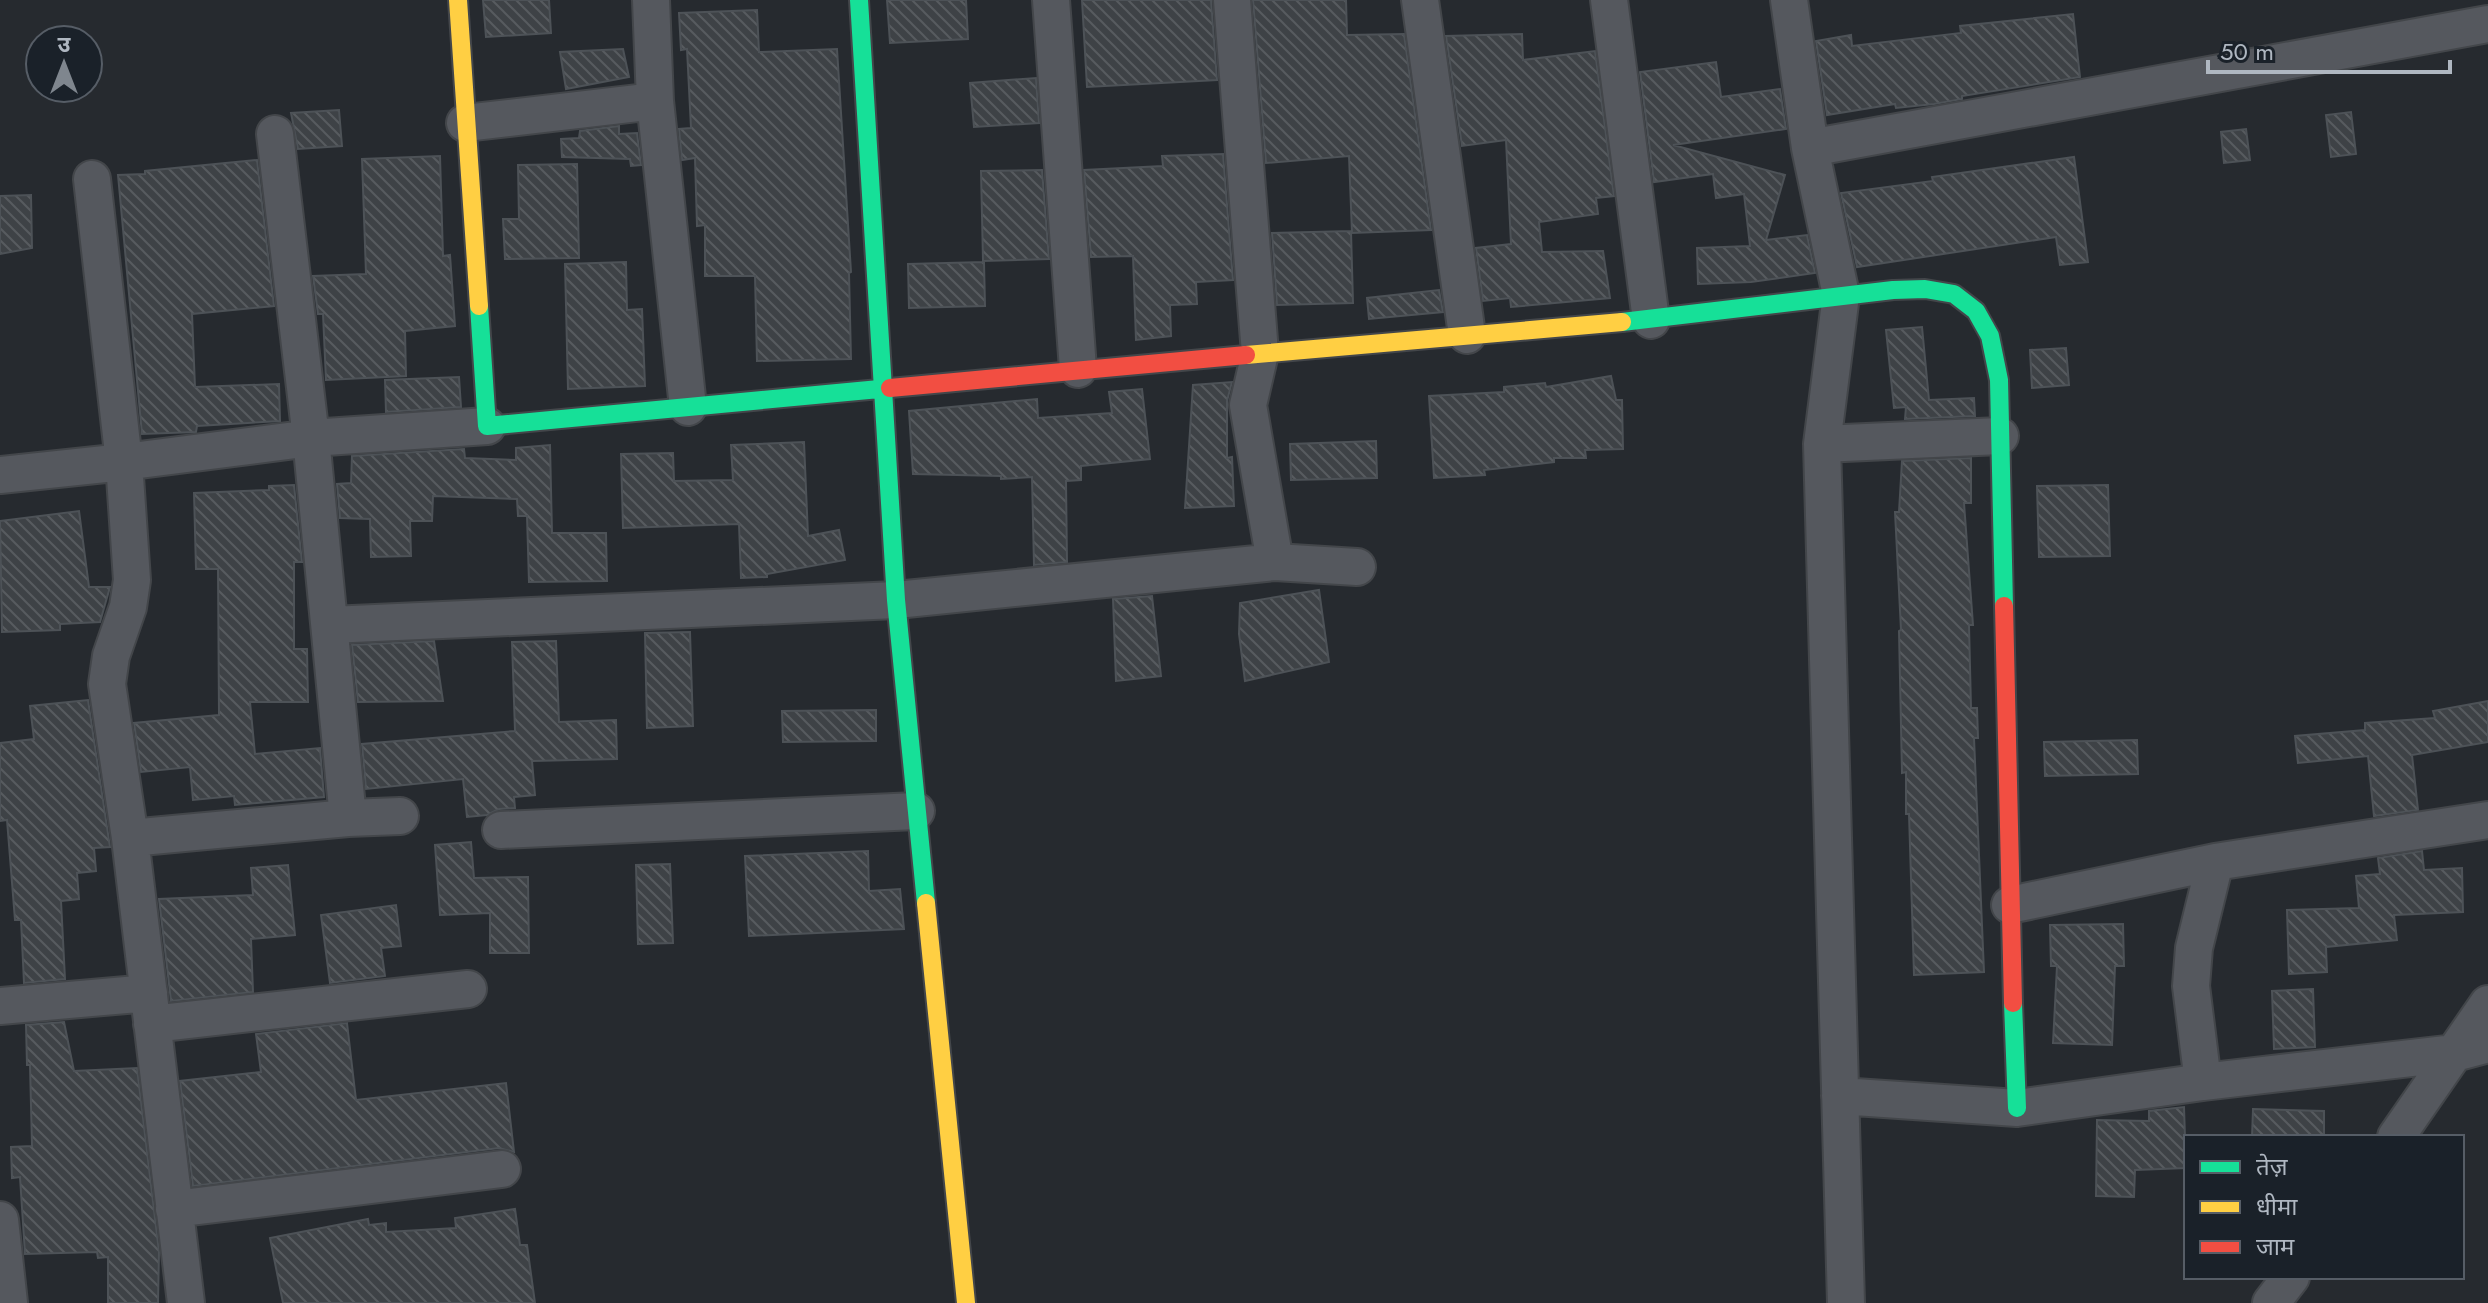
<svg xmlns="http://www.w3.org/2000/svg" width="2488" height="1303" viewBox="0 0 2488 1303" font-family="Jost,'Noto Sans Devanagari',sans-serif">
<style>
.building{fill:url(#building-back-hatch);stroke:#4d5257;stroke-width:2}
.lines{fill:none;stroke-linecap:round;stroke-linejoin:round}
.street-casing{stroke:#43464a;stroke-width:40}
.fast-casing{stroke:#43464a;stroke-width:22}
.slow-casing{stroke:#43464a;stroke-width:22}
.jam-casing{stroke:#43464a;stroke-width:22}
.street{stroke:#55585e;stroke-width:36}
.fast{stroke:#16e098;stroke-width:18}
.slow{stroke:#ffcf43;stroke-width:18}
.jam{stroke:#f24e42;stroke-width:18}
</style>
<defs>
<pattern id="building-back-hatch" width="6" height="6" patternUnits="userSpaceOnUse" patternTransform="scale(2)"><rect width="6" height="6" fill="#3e4246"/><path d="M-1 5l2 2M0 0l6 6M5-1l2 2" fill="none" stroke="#575b5f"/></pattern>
</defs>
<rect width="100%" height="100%" fill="#262a2f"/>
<path class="building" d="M 483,0 L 549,0 L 551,33 L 486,37 Z
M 887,0 L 966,0 L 968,39 L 890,43 Z
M 1082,0 L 1211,0 L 1217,80 L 1087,87 Z
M 1253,0 L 1346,0 L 1347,35 L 1404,34 L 1431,230 L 1352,233 L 1349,156 L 1266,163 Z
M 757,10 L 759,52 L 837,49 L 851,272 L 849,273 L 851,359 L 757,361 L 755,276 L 705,276 L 705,225 L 697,226 L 695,158 L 682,160 L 679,129 L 691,128 L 687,49 L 681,50 L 679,13 Z
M 2073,14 L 2080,77 L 1962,96 L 1962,99 L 1934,104 L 1896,108 L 1895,104 L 1827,115 L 1816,41 L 1851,35 L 1852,46 L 1961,33 L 1960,26 Z
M 1522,34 L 1523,60 L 1595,51 L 1614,196 L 1596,198 L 1598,214 L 1539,222 L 1542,252 L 1603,251 L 1610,298 L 1511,307 L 1510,298 L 1483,301 L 1476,248 L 1511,244 L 1506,140 L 1462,146 L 1446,36 Z
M 623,49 L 629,77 L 566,89 L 560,52 Z
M 1716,62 L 1721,97 L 1780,89 L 1786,129 L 1673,145 L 1785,175 L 1766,240 L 1807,235 L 1815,273 L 1751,282 L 1698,284 L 1697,248 L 1750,246 L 1744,194 L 1716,198 L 1713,174 L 1654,182 L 1640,72 Z
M 1036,78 L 1039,123 L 974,127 L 970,83 Z
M 339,110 L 342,146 L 298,149 L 291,113 Z
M 2351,112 L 2356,154 L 2331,157 L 2326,115 Z
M 619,126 L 619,134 L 637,133 L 641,165 L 631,166 L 630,159 L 562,157 L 561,139 L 579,138 L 580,131 Z
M 2246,129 L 2250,160 L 2224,163 L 2221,132 Z
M 1223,154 L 1233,280 L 1196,282 L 1197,304 L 1170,305 L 1171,336 L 1136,340 L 1133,256 L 1091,257 L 1084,170 L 1163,166 L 1162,156 Z
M 440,156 L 443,256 L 450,255 L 455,326 L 405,331 L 406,376 L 326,380 L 323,314 L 318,314 L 313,276 L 366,274 L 362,159 Z
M 2074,157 L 2088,262 L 2060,265 L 2056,237 L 1857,267 L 1841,193 L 1933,181 L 1932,177 Z
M 257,160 L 274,306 L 192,314 L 195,387 L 279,384 L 280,421 L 197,426 L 196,432 L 142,434 L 118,175 L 145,174 L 145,171 Z
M 577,164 L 579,258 L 505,259 L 503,219 L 519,219 L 518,165 Z
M 1042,170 L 1049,259 L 983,261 L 981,171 Z
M 31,195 L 32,248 L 0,254 L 0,196 Z
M 1351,231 L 1353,303 L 1277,305 L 1272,233 Z
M 626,262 L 627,310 L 642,309 L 645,386 L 568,389 L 565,264 Z
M 984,262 L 985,306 L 909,308 L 908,264 Z
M 1439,290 L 1443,312 L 1369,319 L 1367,298 Z
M 1922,327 L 1929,400 L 1974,398 L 1975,416 L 1905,419 L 1906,407 L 1894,408 L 1886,330 Z
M 2066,348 L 2069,385 L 2032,388 L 2030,350 Z
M 1611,376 L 1616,400 L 1622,400 L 1623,449 L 1585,450 L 1586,458 L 1554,458 L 1554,462 L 1484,470 L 1485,475 L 1434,478 L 1429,396 L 1504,392 L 1504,387 L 1545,383 L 1546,387 Z
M 459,377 L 461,407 L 386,412 L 385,380 Z
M 1232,382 L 1227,401 L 1227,458 L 1232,457 L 1234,506 L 1185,508 L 1193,385 Z
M 1142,389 L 1150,459 L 1081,466 L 1081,480 L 1066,481 L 1067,562 L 1034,565 L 1032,477 L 1001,479 L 1001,476 L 913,474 L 909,411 L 1037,399 L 1038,418 L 1112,413 L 1109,392 Z
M 1376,441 L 1377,478 L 1291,480 L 1290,444 Z
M 804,442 L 808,536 L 839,530 L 845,560 L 767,574 L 767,577 L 741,578 L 739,524 L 623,528 L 621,454 L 673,453 L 674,481 L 733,480 L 731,445 Z
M 550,445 L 552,533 L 606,533 L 607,581 L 529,582 L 527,516 L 518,516 L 517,499 L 433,496 L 432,521 L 410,521 L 411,556 L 371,557 L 370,519 L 340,518 L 337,484 L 351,483 L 352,456 L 464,449 L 465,458 L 516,460 L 516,448 Z
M 1971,458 L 1971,503 L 1964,503 L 1973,625 L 1969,625 L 1971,708 L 1977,708 L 1978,738 L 1974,738 L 1984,972 L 1914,975 L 1909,814 L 1906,814 L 1906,772 L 1902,773 L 1899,631 L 1901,630 L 1895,512 L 1899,512 L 1902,461 Z
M 294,485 L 302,562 L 294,562 L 294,649 L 307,649 L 308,702 L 250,702 L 255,754 L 320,748 L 324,797 L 235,805 L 234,796 L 193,800 L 190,767 L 141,772 L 134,723 L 219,715 L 218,569 L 196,569 L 194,493 L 269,490 L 269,486 Z
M 2108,485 L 2110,556 L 2039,557 L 2037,486 Z
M 79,511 L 89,587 L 110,587 L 100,622 L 60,624 L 60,630 L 2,632 L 0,521 Z
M 1319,590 L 1329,662 L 1245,681 L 1239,634 L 1240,603 Z
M 1152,596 L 1161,676 L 1116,681 L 1113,599 Z
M 690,632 L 693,726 L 647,728 L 645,633 Z
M 434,641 L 443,701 L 358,702 L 352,645 Z
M 556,641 L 559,722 L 616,720 L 617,759 L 532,761 L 535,795 L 514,797 L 515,808 L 499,809 L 487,815 L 467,817 L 463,779 L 366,789 L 362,744 L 515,731 L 512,642 Z
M 88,700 L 110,847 L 94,848 L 96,871 L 77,873 L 79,899 L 61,901 L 65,979 L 24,983 L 21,920 L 15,920 L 7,820 L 0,821 L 0,743 L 34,739 L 30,706 Z
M 2488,701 L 2488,742 L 2412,755 L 2418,810 L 2374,816 L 2368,756 L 2298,763 L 2295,736 L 2365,730 L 2365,723 L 2435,718 L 2433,711 Z
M 876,710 L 876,741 L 783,742 L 782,711 Z
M 2137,740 L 2138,774 L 2045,776 L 2044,742 Z
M 471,842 L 474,878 L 528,877 L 529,953 L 490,953 L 490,913 L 440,915 L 435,845 Z
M 868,851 L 869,891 L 900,889 L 904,929 L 749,936 L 745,856 Z
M 2422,851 L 2424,870 L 2462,868 L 2463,912 L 2394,915 L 2397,940 L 2326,947 L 2327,972 L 2289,974 L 2287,910 L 2359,908 L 2356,876 L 2380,874 L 2378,858 Z
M 670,864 L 673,943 L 638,944 L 636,865 Z
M 288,865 L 295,935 L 251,939 L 253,992 L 171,1001 L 159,899 L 253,895 L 251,868 Z
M 396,905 L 401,946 L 381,948 L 385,976 L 330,983 L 321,915 Z
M 2123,924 L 2124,966 L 2115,966 L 2112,1045 L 2053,1043 L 2057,966 L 2051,966 L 2050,925 Z
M 2313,989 L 2315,1047 L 2274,1049 L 2272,991 Z
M 64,1022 L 74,1071 L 137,1068 L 159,1252 L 158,1303 L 108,1303 L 108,1257 L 98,1258 L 97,1252 L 25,1254 L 20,1177 L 12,1178 L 11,1147 L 32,1146 L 30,1065 L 27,1065 L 26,1025 Z
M 347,1023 L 356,1100 L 506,1083 L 514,1152 L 499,1148 L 193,1186 L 180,1081 L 261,1072 L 256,1034 Z
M 2184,1107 L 2186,1168 L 2135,1170 L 2134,1197 L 2096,1196 L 2097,1120 L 2149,1121 L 2149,1111 Z
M 2253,1109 L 2324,1111 L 2324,1137 L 2252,1137 Z
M 515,1209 L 520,1245 L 527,1245 L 535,1303 L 283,1303 L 270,1238 L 368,1219 L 369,1225 L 386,1223 L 386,1232 L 456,1228 L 455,1218 Z"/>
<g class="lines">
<defs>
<path id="street" d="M 651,0 L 655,101 L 688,407
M 1051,0 L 1078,369
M 1232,0 L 1260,353 L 1248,405 L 1275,562
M 1420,0 L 1467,335
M 1609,0 L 1651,320
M 1789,0 L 1810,148 L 1841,295 L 1822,444 L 1846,1303
M 465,123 L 655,101
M 275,134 L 311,438 L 348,818
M 1810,148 L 2488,24
M 92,179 L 124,462 L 132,580 L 128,607 L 111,656 L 107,684 L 130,838 L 186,1303
M 1822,444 L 2000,436
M 0,475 L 124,462 L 311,438 L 487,426
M 330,625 L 896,600 L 1275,562 L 1357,567
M 501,830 L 916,811
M 130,838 L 348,818 L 400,816
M 2010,905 L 2215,862 L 2488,820
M 0,1006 L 149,993
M 152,1024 L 468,989
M 2203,1082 L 2191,986 L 2194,948 L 2215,862
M 1840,1096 L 2017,1108 L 2203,1082 L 2455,1053 L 2488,1044
M 2396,1137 L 2488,1004
M 174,1209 L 502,1169
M 0,1220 L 9,1303
M 2271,1303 L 2291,1277"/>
<path id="fast" d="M 859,0 L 896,600 L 926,903
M 479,306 L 487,426 L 890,388
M 1622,322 L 1893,290 L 1925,289 L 1954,294 L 1976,311 L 1990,336 L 1999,380 L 2004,606
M 2013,1003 L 2017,1108"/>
<path id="slow" d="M 458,0 L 479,306
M 1246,355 L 1622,322
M 926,903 L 966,1303"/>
<path id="jam" d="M 890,388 L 1246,355
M 2004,606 L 2013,1003"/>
</defs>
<use href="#street" class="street-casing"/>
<use href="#fast" class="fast-casing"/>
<use href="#slow" class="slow-casing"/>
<use href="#jam" class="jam-casing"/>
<use href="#street" class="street"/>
<use href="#fast" class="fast"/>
<use href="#slow" class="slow"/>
<use href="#jam" class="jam"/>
</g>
<rect x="2184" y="1135" width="280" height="144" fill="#1a2129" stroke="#565d66" stroke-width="2"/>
<rect x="2200" y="1161" width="40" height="12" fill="#16e098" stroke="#565d66" stroke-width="2"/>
<text x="2256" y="1175" font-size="24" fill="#afb7c1">तेज़</text>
<rect x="2200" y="1201" width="40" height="12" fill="#ffcf43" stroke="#565d66" stroke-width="2"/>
<text x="2256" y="1215" font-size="24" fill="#afb7c1">धीमा</text>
<rect x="2200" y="1241" width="40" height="12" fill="#f24e42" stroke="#565d66" stroke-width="2"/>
<text x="2256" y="1255" font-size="24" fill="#afb7c1">जाम</text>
<g transform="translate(64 64)"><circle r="38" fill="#1a2129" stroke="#565d66" stroke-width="2"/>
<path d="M0-6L14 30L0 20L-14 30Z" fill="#7f868e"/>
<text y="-12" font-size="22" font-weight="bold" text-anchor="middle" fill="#afb7c1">उ</text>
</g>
<path d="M2208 60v12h242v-12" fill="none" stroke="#afb7c1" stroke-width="4"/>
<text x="2220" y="60" font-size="24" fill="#afb7c1" stroke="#1a2129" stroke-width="6" paint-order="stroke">50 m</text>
</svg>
